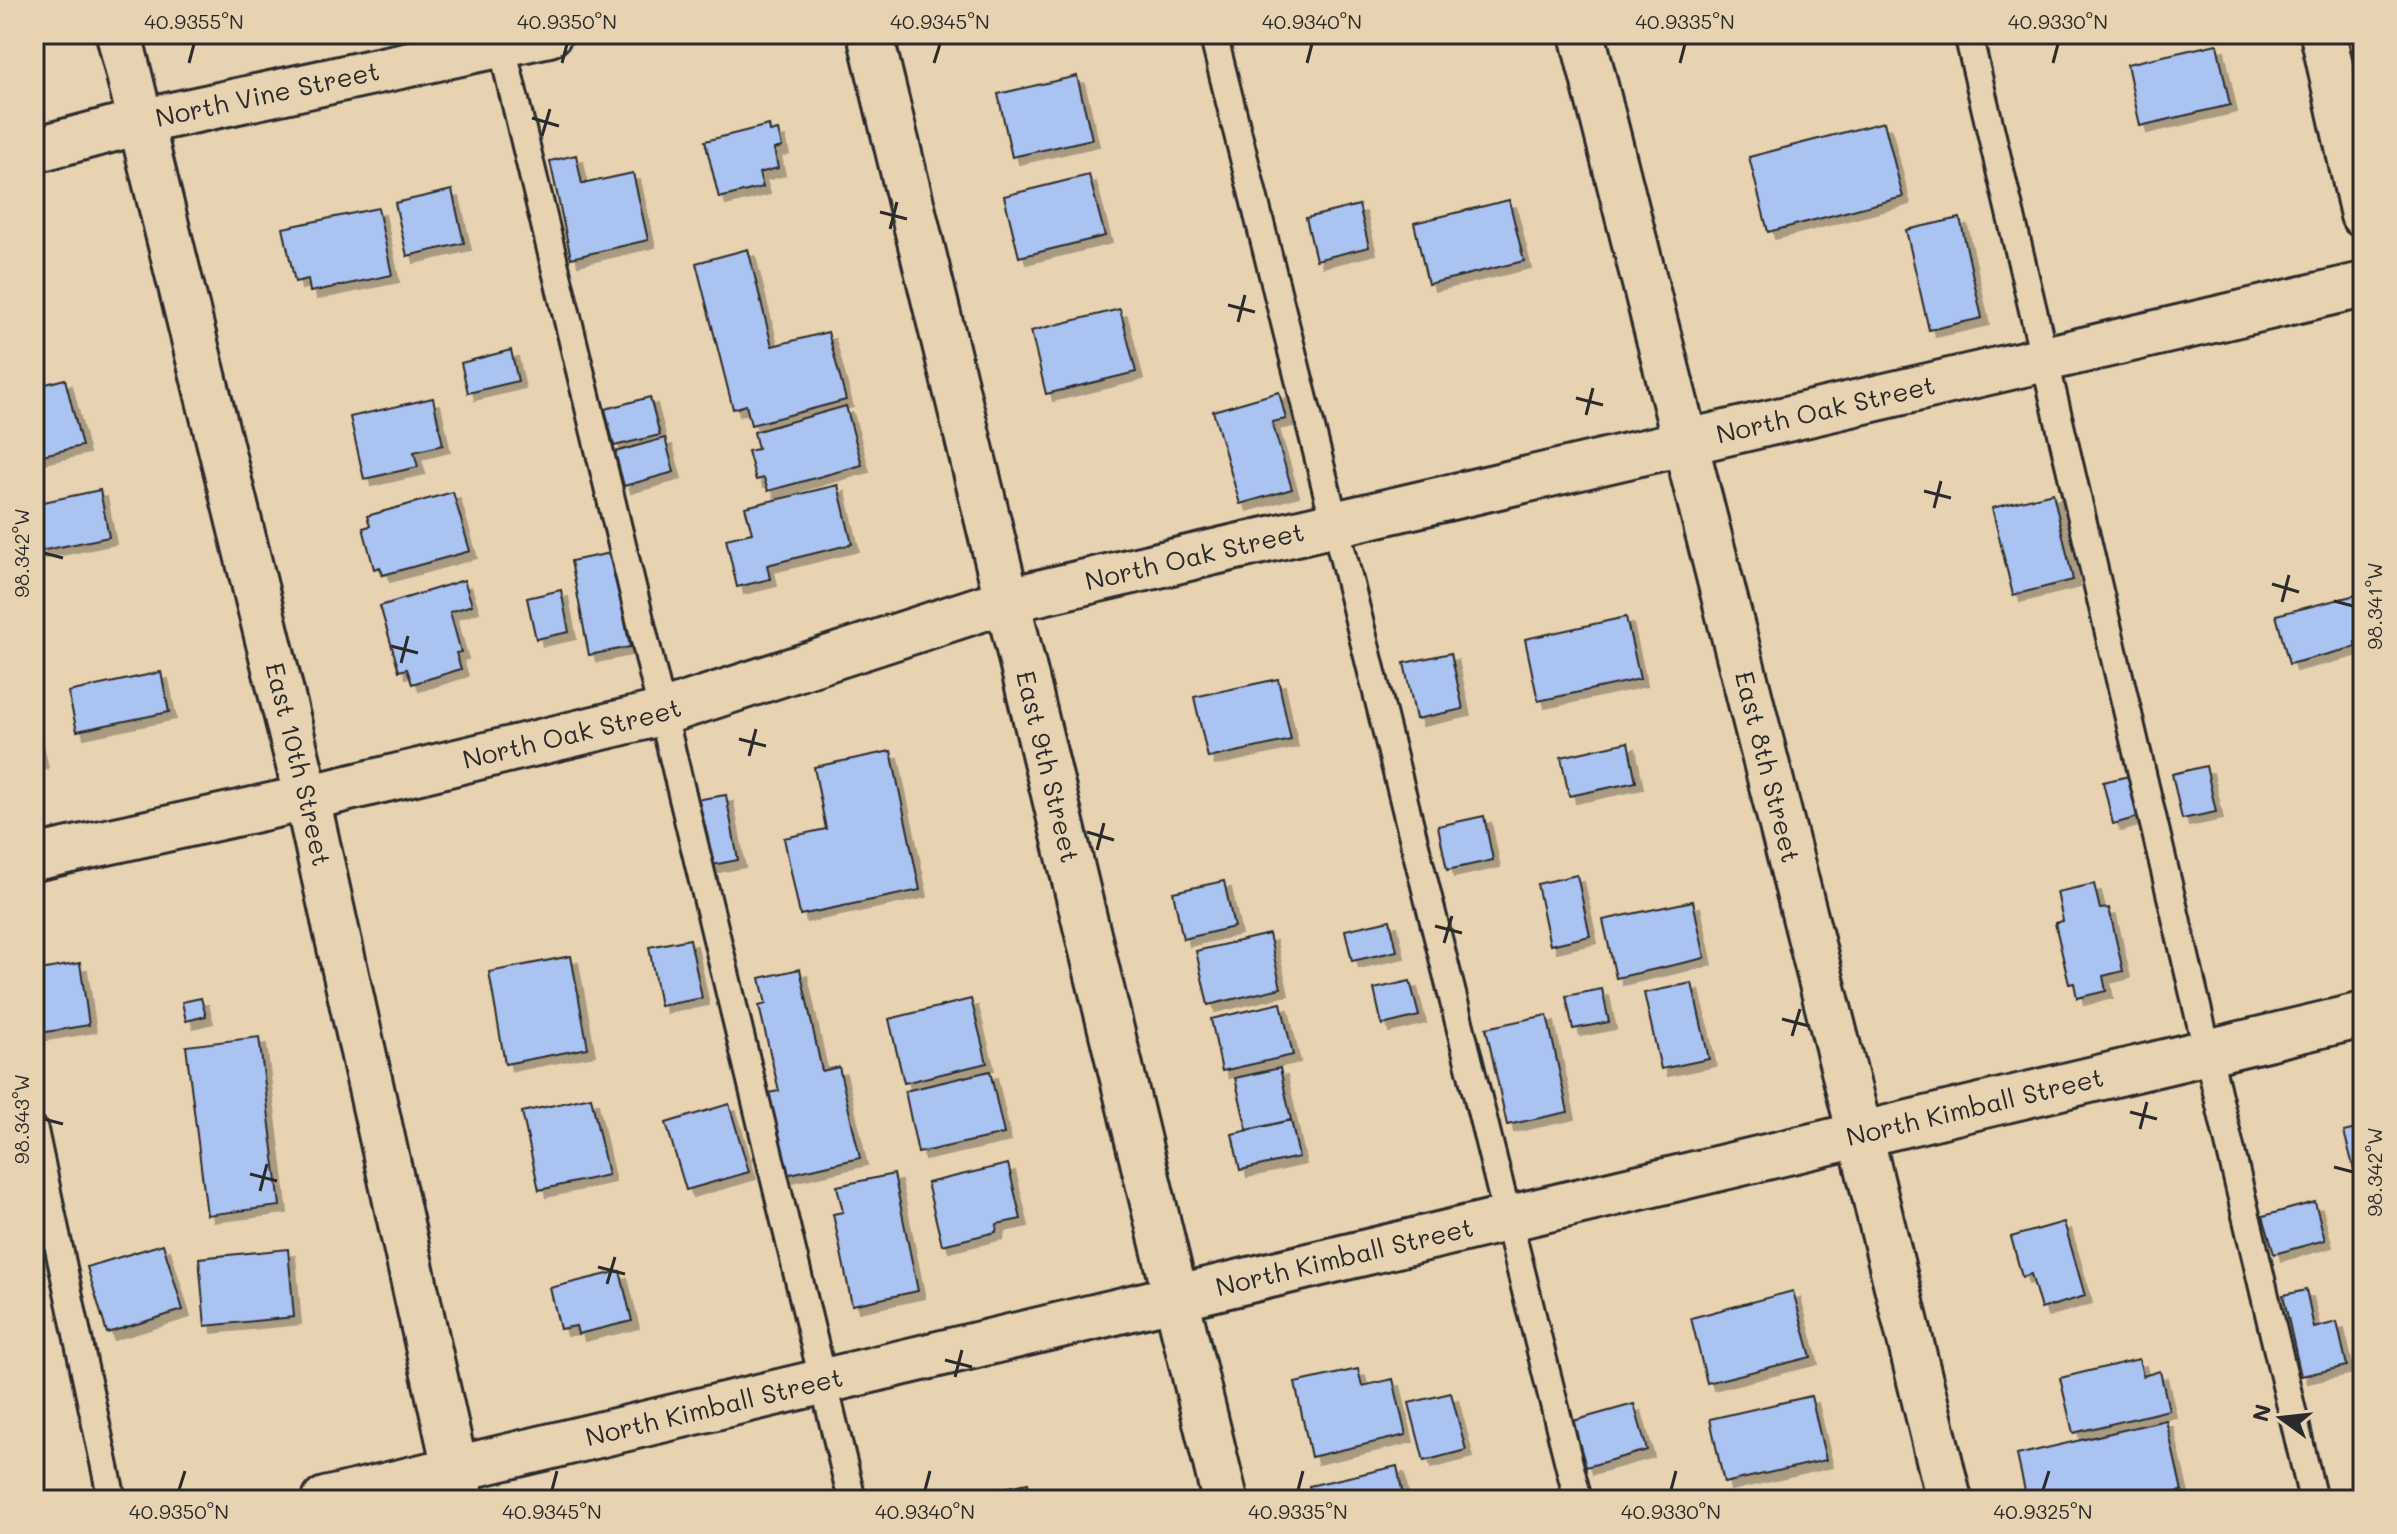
<svg xmlns="http://www.w3.org/2000/svg" width="2397" height="1534" viewBox="0 0 2397 1534" font-family="Mali,sans-serif">
<style>
.building{fill:#abc3f1;stroke:#2b2b2b;stroke-width:2;filter:url(#shadow)}
.lines{fill:none;stroke-linecap:round;stroke-linejoin:round}
.lane-casing{stroke:#2b2b2b;stroke-width:32}
.street-casing{stroke:#2b2b2b;stroke-width:50}
.secondary-casing{stroke:#2b2b2b;stroke-width:50}
.lane{stroke:#e7d3b2;stroke-width:26}
.street{stroke:#e7d3b2;stroke-width:44}
.secondary{stroke:#e7d3b2;stroke-width:44}
.ticks{fill:none;stroke:#2b2b2b;stroke-width:3}
.labels{text-anchor:middle;stroke-width:6;stroke-linejoin:round;paint-order:stroke}
.street-label{font-size:26px;fill:#2b2b2b;stroke:#e7d3b2}
.neatline{fill:none;stroke:#2b2b2b;stroke-width:3}
.ticks-label{font-size:20px;text-anchor:middle;fill:#2b2b2b}
</style>
<defs>
<filter id="shadow"><feDropShadow dx="7" dy="7" stdDeviation="0" flood-color="#0004"/></filter>
</defs>
<rect width="100%" height="100%" fill="#e7d3b2"/>
<filter id="ink" filterUnits="userSpaceOnUse"><feTurbulence type="fractalNoise" baseFrequency=".0125" numOctaves="2"/><feDisplacementMap in="SourceGraphic" scale="16" xChannelSelector="R" yChannelSelector="G"/><feConvolveMatrix kernelMatrix="1 2 1 2 8 2 1 2 1" color-interpolation-filters="sRGB"/></filter>
<g filter="url(#ink)">
<path class="building" d="M 2217,44 L 2230,105 L 2140,126 L 2127,64 Z
M 1077,76 L 1092,139 L 1012,157 L 998,94 Z
M 1884,122 L 1903,197 L 1768,232 L 1749,157 Z
M 769,125 L 770,132 L 778,130 L 782,147 L 774,149 L 778,168 L 759,173 L 763,187 L 719,198 L 705,141 Z
M 576,155 L 582,184 L 633,173 L 648,240 L 571,258 L 550,161 Z
M 1089,175 L 1105,236 L 1019,257 L 1004,196 Z
M 452,190 L 464,243 L 407,256 L 395,203 Z
M 1509,200 L 1524,261 L 1428,284 L 1414,223 Z
M 1359,205 L 1369,247 L 1316,260 L 1306,218 Z
M 378,208 L 392,275 L 310,292 L 308,279 L 295,282 L 283,228 Z
M 1960,218 L 1982,318 L 1929,330 L 1906,230 Z
M 748,249 L 772,346 L 828,332 L 846,400 L 751,425 L 746,405 L 733,409 L 696,263 Z
M 1120,309 L 1136,372 L 1046,394 L 1031,331 Z
M 511,350 L 518,381 L 468,393 L 461,363 Z
M 65,379 L 82,446 L 34,457 L 34,387 Z
M 1279,392 L 1286,419 L 1272,422 L 1292,489 L 1240,504 L 1213,411 Z
M 650,397 L 660,435 L 614,446 L 605,409 Z
M 433,398 L 443,445 L 414,452 L 418,467 L 364,479 L 350,417 Z
M 846,406 L 862,465 L 768,491 L 764,478 L 756,480 L 748,451 L 758,449 L 754,432 Z
M 665,438 L 674,472 L 624,486 L 615,452 Z
M 838,485 L 852,544 L 767,565 L 770,579 L 737,587 L 726,539 L 752,533 L 745,507 Z
M 100,490 L 109,537 L 35,552 L 34,504 Z
M 453,492 L 470,551 L 383,575 L 380,567 L 374,569 L 363,528 L 370,526 L 367,516 Z
M 2053,493 L 2073,580 L 2013,595 L 1992,508 Z
M 611,553 L 630,647 L 589,655 L 571,561 Z
M 464,580 L 472,605 L 450,612 L 461,652 L 456,653 L 461,669 L 412,684 L 407,669 L 399,671 L 380,606 Z
M 561,590 L 569,632 L 536,639 L 527,598 Z
M 2356,595 L 2363,621 L 2363,641 L 2355,642 L 2356,647 L 2289,664 L 2276,615 Z
M 1626,617 L 1640,679 L 1538,701 L 1525,639 Z
M 1451,653 L 1463,709 L 1416,719 L 1404,663 Z
M 161,672 L 169,712 L 77,731 L 68,692 Z
M 1278,679 L 1291,740 L 1208,758 L 1194,697 Z
M 34,728 L 41,762 L 34,763 Z
M 1628,742 L 1636,782 L 1569,796 L 1561,757 Z
M 891,751 L 920,890 L 800,915 L 784,838 L 826,829 L 814,767 Z
M 2206,766 L 2216,812 L 2182,819 L 2172,774 Z
M 2129,776 L 2139,817 L 2113,824 L 2103,782 Z
M 726,795 L 738,860 L 707,866 L 695,800 Z
M 1484,816 L 1493,860 L 1447,870 L 1438,826 Z
M 1577,875 L 1590,936 L 1550,945 L 1537,884 Z
M 1224,881 L 1234,927 L 1183,939 L 1173,892 Z
M 2094,884 L 2100,909 L 2109,908 L 2123,971 L 2103,976 L 2106,991 L 2077,998 L 2074,983 L 2069,984 L 2055,923 L 2063,921 L 2057,892 Z
M 1693,901 L 1705,958 L 1616,978 L 1603,920 Z
M 1390,920 L 1397,951 L 1352,961 L 1345,930 Z
M 1269,934 L 1281,988 L 1208,1005 L 1196,951 Z
M 690,939 L 702,998 L 660,1006 L 649,947 Z
M 571,956 L 588,1048 L 505,1064 L 489,972 Z
M 80,963 L 89,1025 L 34,1034 L 34,971 Z
M 800,969 L 822,1071 L 839,1067 L 860,1158 L 786,1175 L 768,1093 L 779,1091 L 759,1006 L 766,1004 L 760,978 Z
M 1410,981 L 1419,1016 L 1382,1025 L 1374,989 Z
M 1692,983 L 1709,1059 L 1661,1069 L 1644,993 Z
M 1602,989 L 1609,1022 L 1573,1029 L 1566,996 Z
M 201,998 L 206,1016 L 186,1021 L 182,1002 Z
M 971,999 L 987,1063 L 904,1083 L 889,1019 Z
M 1281,1003 L 1293,1055 L 1222,1071 L 1211,1019 Z
M 1547,1015 L 1568,1112 L 1507,1125 L 1486,1028 Z
M 259,1037 L 280,1206 L 207,1215 L 186,1046 Z
M 1280,1068 L 1291,1120 L 1247,1130 L 1235,1078 Z
M 990,1071 L 1004,1134 L 918,1153 L 905,1091 Z
M 591,1097 L 608,1175 L 539,1190 L 522,1112 Z
M 729,1104 L 749,1172 L 686,1190 L 666,1123 Z
M 1291,1120 L 1299,1157 L 1240,1170 L 1232,1134 Z
M 2363,1127 L 2363,1203 L 2344,1132 Z
M 1008,1164 L 1021,1219 L 997,1224 L 996,1232 L 942,1245 L 927,1183 Z
M 894,1174 L 918,1291 L 852,1305 L 833,1214 L 843,1212 L 837,1186 Z
M 2315,1202 L 2325,1240 L 2274,1254 L 2263,1216 Z
M 2064,1222 L 2085,1296 L 2041,1309 L 2031,1274 L 2022,1277 L 2011,1237 Z
M 163,1244 L 183,1310 L 107,1333 L 87,1267 Z
M 288,1249 L 294,1317 L 205,1326 L 199,1258 Z
M 620,1271 L 632,1321 L 578,1334 L 576,1326 L 560,1329 L 550,1288 Z
M 2306,1290 L 2314,1328 L 2337,1322 L 2347,1366 L 2301,1376 L 2283,1295 Z
M 1793,1291 L 1811,1357 L 1707,1383 L 1691,1318 Z
M 2139,1359 L 2143,1376 L 2160,1371 L 2169,1410 L 2073,1433 L 2060,1378 Z
M 1358,1369 L 1362,1386 L 1393,1379 L 1406,1435 L 1311,1457 L 1295,1383 Z
M 1451,1393 L 1466,1450 L 1424,1461 L 1409,1403 Z
M 1811,1396 L 1826,1460 L 1724,1483 L 1710,1419 Z
M 1634,1404 L 1647,1450 L 1586,1467 L 1573,1421 Z
M 2166,1420 L 2182,1491 L 2143,1500 L 2100,1500 L 2099,1493 L 2068,1500 L 2027,1500 L 2017,1455 Z
M 1397,1466 L 1404,1500 L 1313,1500 L 1309,1486 Z
M 1028,1483 L 1031,1500 L 960,1500 L 959,1497 Z
M 1562,1489 L 1565,1500 L 1522,1500 Z"/>
<g class="lines">
<defs>
<path id="lane" d="M 499,34 L 852,1500
M 1213,34 L 1578,1500
M 1968,34 L 2313,1500
M 34,1130 L 112,1500"/>
<g id="street">
<path id="s1" d="M 870,34 L 1225,1500"/>
<path id="s2" d="M 1582,34 L 1860,1134 L 1949,1500"/>
<path d="M 2323,34 L 2363,215"/>
<path id="s3" d="M 34,150 L 140,122 L 549,34"/>
<path id="s4" d="M 34,858 L 307,798 L 661,713 L 1008,600 L 2363,285"/>
<path id="s5" d="M 325,1500 L 2363,1015"/>
</g>
<g id="secondary">
<path id="s6" d="M 119,34 L 307,798 L 462,1500"/>
</g>
</defs>
<use href="#lane" class="lane-casing"/>
<use href="#street" class="street-casing"/>
<use href="#secondary" class="secondary-casing"/>
<use href="#lane" class="lane"/>
<use href="#street" class="street"/>
<use href="#secondary" class="secondary"/>
</g>
</g>
<path class="ticks" d="M 189,63 L 194,44M 562,63 L 567,44M 934,63 L 940,44M 1307,63 L 1312,44M 1680,63 L 1685,44M 2053,63 L 2058,44M 532,118 L 559,126M 542,136 L 550,109M 880,212 L 907,219M 890,229 L 897,202M 1228,305 L 1255,312M 1238,322 L 1245,295M 1576,398 L 1603,405M 1586,415 L 1593,388M 1924,491 L 1951,498M 1934,508 L 1941,481M 44,553 L 63,558M 2272,584 L 2299,592M 2334,601 L 2353,606M 2282,602 L 2289,575M 391,646 L 418,653M 401,663 L 408,636M 739,739 L 766,746M 749,756 L 756,729M 1087,832 L 1114,840M 1097,850 L 1104,823M 1435,926 L 1462,933M 1444,943 L 1452,916M 1782,1019 L 1809,1026M 1792,1036 L 1800,1009M 2130,1112 L 2157,1119M 44,1119 L 63,1124M 2140,1129 L 2147,1102M 2334,1167 L 2353,1172M 250,1174 L 277,1181M 260,1191 L 267,1164M 598,1267 L 625,1274M 607,1284 L 615,1257M 945,1360 L 972,1367M 955,1377 L 962,1350M 179,1490 L 185,1471M 552,1490 L 557,1471M 925,1490 L 930,1471M 1298,1490 L 1303,1471M 1671,1490 L 1676,1471M 2043,1490 L 2049,1471"/>
<g class="labels">
<g class="street-label">
<text dy="9" stroke="none"><textPath href="#s3" startOffset="240">North Vine Street</textPath></text>
<text dy="9" stroke="none"><textPath href="#s4" startOffset="1848">North Oak Street</textPath></text>
<text dy="9" stroke="none"><textPath href="#s4" startOffset="1200">North Oak Street</textPath></text>
<text dy="9" stroke="none"><textPath href="#s4" startOffset="552">North Oak Street</textPath></text>
<text dy="9" stroke="none"><textPath href="#s6" startOffset="752">East 10th Street</textPath></text>
<text dy="9" stroke="none"><textPath href="#s1" startOffset="754">East 9th Street</textPath></text>
<text dy="9" stroke="none"><textPath href="#s2" startOffset="756">East 8th Street</textPath></text>
<text dy="9" stroke="none"><textPath href="#s5" startOffset="1696">North Kimball Street</textPath></text>
<text dy="9" stroke="none"><textPath href="#s5" startOffset="1048">North Kimball Street</textPath></text>
<text dy="9" stroke="none"><textPath href="#s5" startOffset="400">North Kimball Street</textPath></text>
</g>
</g>
<rect width="2397" height="1534" fill="none" stroke="#e7d3b2" stroke-width="88"/>
<g transform="translate(2281 1418) rotate(285)" stroke="#e7d3b2" stroke-width="6" paint-order="stroke">
<path d="M0-6L14 30L0 20L-14 30Z" fill="#2b2b2b"/>
<text y="-12" font-size="22" font-weight="bold" text-anchor="middle" fill="#2b2b2b">N</text>
</g>
<rect x="44" y="44" width="2309" height="1446" class="neatline"/>
<g class="ticks-label">
<text x="194" y="29">40.9355°N</text>
<text x="567" y="29">40.9350°N</text>
<text x="940" y="29">40.9345°N</text>
<text x="1312" y="29">40.9340°N</text>
<text x="1685" y="29">40.9335°N</text>
<text x="2058" y="29">40.9330°N</text>
<text transform="translate(22 553) rotate(-90)" y="7">98.342°W</text>
<text transform="translate(2375 606) rotate(-90)" y="7">98.341°W</text>
<text transform="translate(22 1119) rotate(-90)" y="7">98.343°W</text>
<text transform="translate(2375 1172) rotate(-90)" y="7">98.342°W</text>
<text x="179" y="1519">40.9350°N</text>
<text x="552" y="1519">40.9345°N</text>
<text x="925" y="1519">40.9340°N</text>
<text x="1298" y="1519">40.9335°N</text>
<text x="1671" y="1519">40.9330°N</text>
<text x="2043" y="1519">40.9325°N</text>
</g>
</svg>
